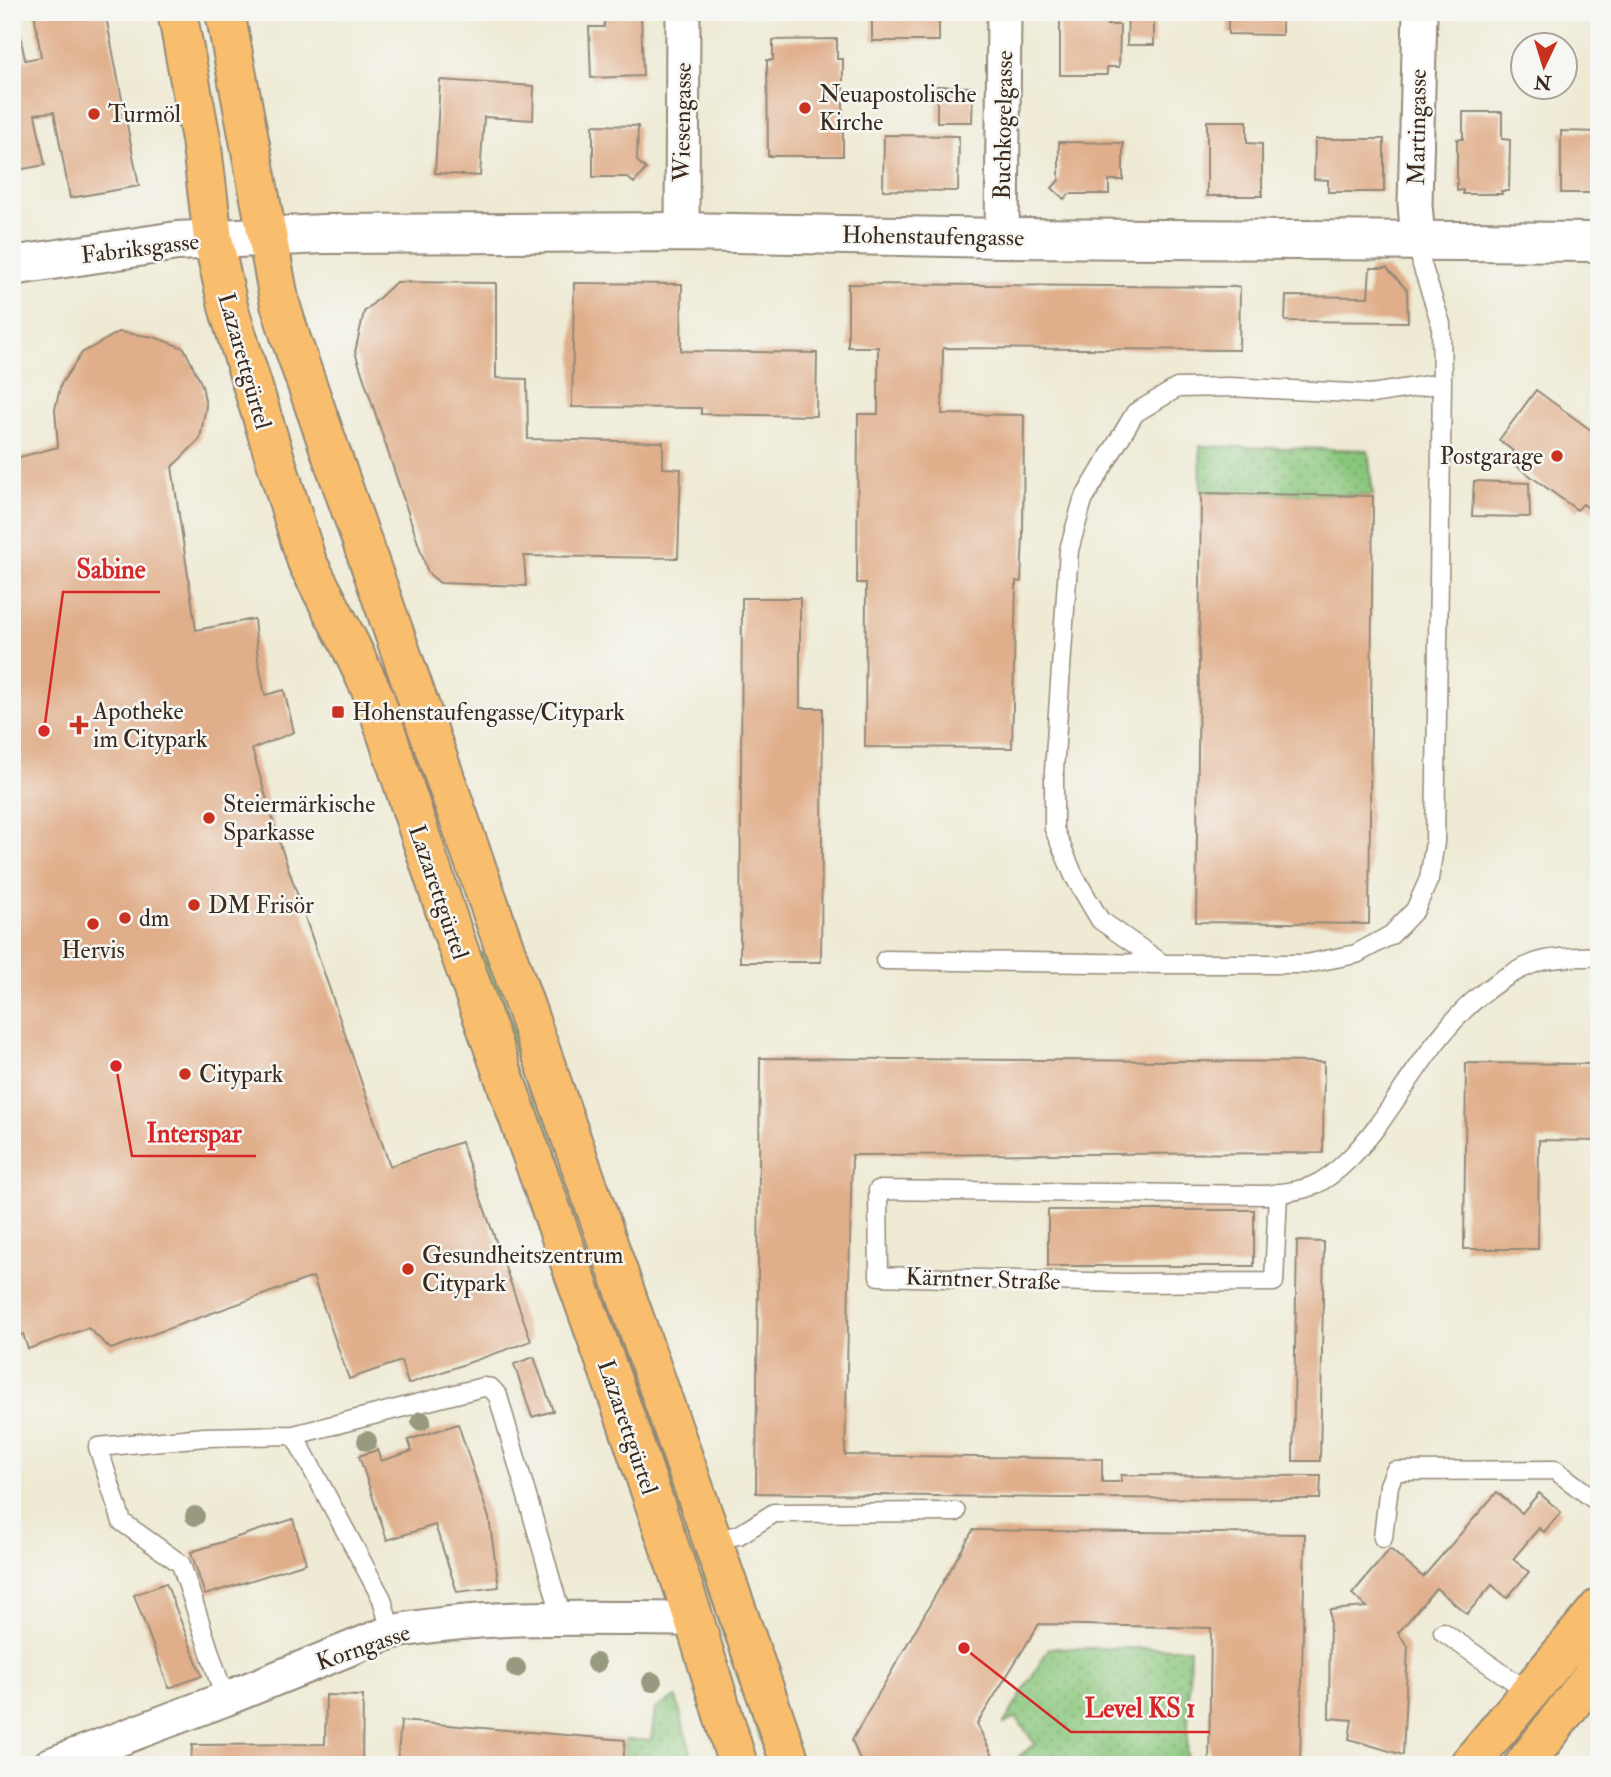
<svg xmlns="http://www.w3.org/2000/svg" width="1611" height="1777" viewBox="0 0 1611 1777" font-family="'IM FELL Double Pica',serif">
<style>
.grass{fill:url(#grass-dots);stroke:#62784d;stroke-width:2}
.building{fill:#e0ae8a}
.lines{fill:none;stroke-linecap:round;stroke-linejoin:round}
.service-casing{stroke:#948a79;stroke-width:21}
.minor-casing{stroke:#948a79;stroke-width:37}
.tertiary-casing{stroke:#948a79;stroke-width:42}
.primary-casing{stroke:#948a79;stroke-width:42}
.service{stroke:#fff;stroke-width:18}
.minor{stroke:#fff;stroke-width:33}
.tertiary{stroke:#fff;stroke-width:38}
.primary{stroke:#f9be6d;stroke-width:38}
.tree{fill:#989a7f}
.poi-dot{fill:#c8321e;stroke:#f6f6f2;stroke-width:2.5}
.labels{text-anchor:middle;stroke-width:5;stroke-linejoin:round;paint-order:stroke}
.poi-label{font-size:24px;fill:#3b2a1e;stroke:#f6f6f2;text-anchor:start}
.street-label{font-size:24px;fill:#3b2a1e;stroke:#f6f6f2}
.leader{fill:none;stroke:#d62828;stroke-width:2.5}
.callout-dot{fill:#d62828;stroke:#f6f6f2;stroke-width:2.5}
.callout-label{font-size:26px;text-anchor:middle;font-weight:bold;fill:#d62828;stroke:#f6f6f2;stroke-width:5;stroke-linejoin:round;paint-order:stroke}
</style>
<defs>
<pattern id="grass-dots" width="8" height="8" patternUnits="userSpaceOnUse" patternTransform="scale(1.75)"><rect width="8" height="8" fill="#89c67c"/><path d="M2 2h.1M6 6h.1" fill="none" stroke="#71a165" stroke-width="1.8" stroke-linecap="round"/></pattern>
</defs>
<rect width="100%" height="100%" fill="#f6f6f2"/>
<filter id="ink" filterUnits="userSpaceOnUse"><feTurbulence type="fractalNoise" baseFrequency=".0143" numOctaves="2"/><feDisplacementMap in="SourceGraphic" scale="14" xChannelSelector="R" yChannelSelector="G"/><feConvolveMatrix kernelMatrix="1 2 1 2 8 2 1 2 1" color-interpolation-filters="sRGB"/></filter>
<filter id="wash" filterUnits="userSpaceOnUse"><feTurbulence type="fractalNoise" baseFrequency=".00686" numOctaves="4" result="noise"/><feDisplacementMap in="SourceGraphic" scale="28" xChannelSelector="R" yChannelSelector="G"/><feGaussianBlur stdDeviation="1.57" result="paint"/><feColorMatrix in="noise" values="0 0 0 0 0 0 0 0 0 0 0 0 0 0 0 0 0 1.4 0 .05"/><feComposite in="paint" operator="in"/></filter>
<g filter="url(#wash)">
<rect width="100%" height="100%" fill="#eeead4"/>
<path class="grass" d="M 1200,446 L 1368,450 L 1373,496 L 1201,493 Z
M 487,951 L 777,1765 L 770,1765 L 480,954 Z
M 1049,1648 L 1190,1648 L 1187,1765 L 1024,1765 L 1019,1756 L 1035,1744 L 1016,1717 L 1003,1725 Z
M 676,1697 L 694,1765 L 623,1765 L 625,1740 L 651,1740 L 655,1709 Z"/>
<g id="blocks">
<path class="building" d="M 12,12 L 16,12 L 25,60 L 41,57 L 34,12 L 105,12 L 139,186 L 70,198 L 54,112 L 35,114 L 45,165 L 12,171 Z
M 604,12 L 641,12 L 643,76 L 591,78 L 589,27 L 604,27 Z
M 872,12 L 932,12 L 931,18 L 939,18 L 939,41 L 872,41 Z
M 1128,12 L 1154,12 L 1154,45 L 1127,45 Z
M 1228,12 L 1282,12 L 1282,35 L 1228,34 Z
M 1060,20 L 1107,20 L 1107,25 L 1120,25 L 1119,67 L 1107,67 L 1107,75 L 1060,75 Z
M 837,39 L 837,59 L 843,59 L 843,156 L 768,156 L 767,60 L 773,60 L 773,40 Z
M 440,80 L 534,86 L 533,120 L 484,117 L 480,176 L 435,173 Z
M 937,86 L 973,87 L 972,122 L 937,122 Z
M 1463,112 L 1502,112 L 1502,139 L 1510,140 L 1509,191 L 1501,191 L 1502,194 L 1463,194 L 1463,190 L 1457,191 L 1457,139 L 1463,139 Z
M 1207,121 L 1247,121 L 1247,143 L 1262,144 L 1262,196 L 1207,196 Z
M 593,125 L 638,126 L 637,161 L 646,169 L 634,183 L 627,177 L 593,177 Z
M 1561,131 L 1599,132 L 1599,193 L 1561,193 Z
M 884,135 L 959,136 L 958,191 L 883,190 Z
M 1315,139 L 1384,139 L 1384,192 L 1328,192 L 1328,180 L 1314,179 Z
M 1059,142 L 1123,143 L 1123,180 L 1109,180 L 1109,194 L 1069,194 L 1064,199 L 1052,188 L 1059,180 Z
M 1370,268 L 1387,268 L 1407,290 L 1408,322 L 1285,321 L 1286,296 L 1368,297 Z
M 396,282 L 496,283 L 496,378 L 527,379 L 528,439 L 663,442 L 663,468 L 681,469 L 678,558 L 524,556 L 526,586 L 440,583 L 428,573 L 355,352 L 364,312 Z
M 574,283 L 682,284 L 681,351 L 817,353 L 816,416 L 701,414 L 701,408 L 572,407 Z
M 848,284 L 1240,287 L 1239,350 L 943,348 L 942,414 L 1024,415 L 1023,536 L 1021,582 L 1016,581 L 1012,748 L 865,747 L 866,583 L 857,583 L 858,414 L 878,414 L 878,347 L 848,347 Z
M 119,332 L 154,337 L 184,348 L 202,385 L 206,406 L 200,439 L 172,467 L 196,630 L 254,619 L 258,659 L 265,695 L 284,690 L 294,732 L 252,749 L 278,838 L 390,1166 L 461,1142 L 531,1341 L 408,1384 L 401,1361 L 349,1379 L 313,1277 L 111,1349 L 88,1328 L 28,1349 L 23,1334 L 12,1338 L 12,459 L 58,447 L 55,409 L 61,384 L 82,353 Z
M 1536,390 L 1599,436 L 1599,515 L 1583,504 L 1577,510 L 1507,459 L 1513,451 L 1499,440 Z
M 1474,481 L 1529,483 L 1530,517 L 1472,516 Z
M 1201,493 L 1373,496 L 1369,924 L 1196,922 Z
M 742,598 L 800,598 L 800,708 L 823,708 L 821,962 L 740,962 Z
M 760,1058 L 1324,1062 L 1323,1153 L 852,1155 L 845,1455 L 1102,1459 L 1102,1482 L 1121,1482 L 1121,1475 L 1321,1476 L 1320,1499 L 1058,1498 L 756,1493 Z
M 1466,1063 L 1599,1064 L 1599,1141 L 1539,1140 L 1538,1249 L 1464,1249 Z
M 1048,1210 L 1254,1210 L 1254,1266 L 1048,1266 Z
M 1297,1241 L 1324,1242 L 1320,1461 L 1293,1461 Z
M 534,1357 L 553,1411 L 532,1417 L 514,1364 Z
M 458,1424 L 489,1518 L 499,1587 L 457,1592 L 435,1525 L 387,1540 L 359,1456 L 377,1450 L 381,1461 L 412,1451 L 408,1440 Z
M 1497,1492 L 1522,1513 L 1539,1493 L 1561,1512 L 1544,1532 L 1539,1528 L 1513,1559 L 1529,1572 L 1507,1598 L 1492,1585 L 1467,1614 L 1436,1588 L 1398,1633 L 1408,1646 L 1403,1755 L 1349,1739 L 1352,1720 L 1329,1718 L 1330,1610 L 1367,1607 L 1352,1594 L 1390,1549 L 1423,1577 Z
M 293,1519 L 306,1563 L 205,1595 L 191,1552 Z
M 973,1530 L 1305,1534 L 1300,1765 L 1209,1765 L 1211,1628 L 1039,1624 L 977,1724 L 997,1765 L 862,1765 L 852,1740 Z
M 166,1583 L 202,1676 L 169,1688 L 134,1595 Z
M 326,1695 L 363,1696 L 362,1765 L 191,1765 L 192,1745 L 325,1744 Z
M 401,1721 L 625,1740 L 623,1765 L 397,1765 Z"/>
</g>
</g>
<g filter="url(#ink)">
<use href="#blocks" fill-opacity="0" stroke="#948a79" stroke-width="2"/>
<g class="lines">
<defs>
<path id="service" d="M 1418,241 L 1422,265 L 1441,324 L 1442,383 L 1435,842 L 1429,879 L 1415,910 L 1391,935 L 1356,954 L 1306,964 L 1163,964 L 1100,920 L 1074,876 L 1054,829 L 1054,771 L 1069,550 L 1083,500 L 1135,413 L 1177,388 L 1230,387 L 1371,394 L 1442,383
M 885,960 L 1163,964
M 1278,1193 L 1274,1282 L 1124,1283 L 879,1276 L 878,1190 L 1265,1195 C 1280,1193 1297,1192 1312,1186 C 1338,1175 1361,1147 1378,1125 C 1424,1062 1458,992 1535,963 C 1554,956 1579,958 1599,956
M 294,1435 L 382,1599 L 391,1632
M 1383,1538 L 1389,1485 L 1395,1471 L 1555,1470 L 1599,1503
M 712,1540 L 739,1535 L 774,1513 L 956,1512
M 1443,1632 L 1529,1692
M 225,1699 L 181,1564 L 122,1522 L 98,1447 L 205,1437 L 294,1435 L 483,1387 L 491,1388 L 498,1396 L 562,1618"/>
<path id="minor" d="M 682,232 L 683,12
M 1002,238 L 1004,12
M 1418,241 L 1415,204 L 1420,12
M 50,1765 L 225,1699 L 391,1632 C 491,1613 593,1619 694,1619"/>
<path id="tertiary" d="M 12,266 L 177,241 L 323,234 L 682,232 L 1002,238 L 1599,242"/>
<path id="primary" d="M 177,12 L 201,139 L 213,239 L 229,310 L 307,562 L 350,645 L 374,696 L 452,931 L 625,1417 L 694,1619 L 738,1765
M 225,12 L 280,304 L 291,339 L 791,1765
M 1469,1765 L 1599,1608
M 1524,1765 L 1599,1667"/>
</defs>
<use href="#service" class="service-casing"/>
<use href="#minor" class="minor-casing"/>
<use href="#tertiary" class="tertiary-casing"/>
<use href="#primary" class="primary-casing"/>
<use href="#service" class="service"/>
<use href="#minor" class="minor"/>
<use href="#tertiary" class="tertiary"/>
<use href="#primary" class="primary"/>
</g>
<g class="tree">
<circle cx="421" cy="1421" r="10"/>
<circle cx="367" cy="1441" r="10"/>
<circle cx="195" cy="1516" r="10"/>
<circle cx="596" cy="1663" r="10"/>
<circle cx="516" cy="1668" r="10"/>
<circle cx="652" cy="1682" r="10"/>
</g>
</g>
<g class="poi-dot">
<circle cx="805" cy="108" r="7"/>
<circle cx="94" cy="114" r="7"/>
<circle cx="1557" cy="456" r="7"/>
<rect x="331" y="705" width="14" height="14" rx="3.5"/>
<path d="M75.5 714.5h7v7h7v7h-7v7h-7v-7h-7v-7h7z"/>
<circle cx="209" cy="818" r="7"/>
<circle cx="194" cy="905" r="7"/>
<circle cx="125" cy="918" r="7"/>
<circle cx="93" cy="924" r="7"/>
<circle cx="185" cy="1074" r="7"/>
<circle cx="408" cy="1269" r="7"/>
</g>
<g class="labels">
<g class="poi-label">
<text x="819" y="102">Neuapostolische<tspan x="819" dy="28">Kirche</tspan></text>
<text x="108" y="122">Turmöl</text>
<text x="1543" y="464" text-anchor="end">Postgarage</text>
<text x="93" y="719">Apotheke<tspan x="93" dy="28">im Citypark</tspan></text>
<text x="352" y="720">Hohenstaufengasse/Citypark</text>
<text x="223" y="812">Steiermärkische<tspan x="223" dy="28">Sparkasse</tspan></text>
<text x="208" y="913">DM Frisör</text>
<text x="139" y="926">dm</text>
<text x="93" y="958" text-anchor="middle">Hervis</text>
<text x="199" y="1082">Citypark</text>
<text x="422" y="1263">Gesundheitszentrum<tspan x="422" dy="28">Citypark</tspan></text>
</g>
<g class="street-label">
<text transform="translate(682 122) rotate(-89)" y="8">Wiesengasse</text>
<text transform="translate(1003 125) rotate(-89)" y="8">Buchkogelgasse</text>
<text transform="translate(1417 127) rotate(-89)" y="8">Martingasse</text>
<text transform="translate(933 236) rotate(1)" y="8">Hohenstaufengasse</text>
<text transform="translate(140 248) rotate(-7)" y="8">Fabriksgasse</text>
<text transform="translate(245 361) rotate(74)" y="8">Lazarettgürtel</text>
<text transform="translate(439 892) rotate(71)" y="8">Lazarettgürtel</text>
<text transform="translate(983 1279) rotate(2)" y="8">Kärntner Straße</text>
<text transform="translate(628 1427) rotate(71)" y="8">Lazarettgürtel</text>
<text transform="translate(363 1647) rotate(-19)" y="8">Korngasse</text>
</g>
</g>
<path class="leader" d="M44 731L63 592H160M116 1066L132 1156H256M964 1648L1071 1732H1210"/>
<g class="callout-dot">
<circle cx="44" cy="731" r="7"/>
<circle cx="116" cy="1066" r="7"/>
<circle cx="964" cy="1648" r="7"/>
</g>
<g class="callout-label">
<text x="111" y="578">Sabine</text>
<text x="194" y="1142">Interspar</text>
<text x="1140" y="1717">Level KS 1</text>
</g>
<rect width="1611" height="1777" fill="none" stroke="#f6f6f2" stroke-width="42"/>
<g transform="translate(1544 66) rotate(184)"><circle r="33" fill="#f6f6f2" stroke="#aba49d" stroke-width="2"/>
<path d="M0-5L12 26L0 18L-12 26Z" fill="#c8321e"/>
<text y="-10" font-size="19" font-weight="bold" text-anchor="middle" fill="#3b2a1e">N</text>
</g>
</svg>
